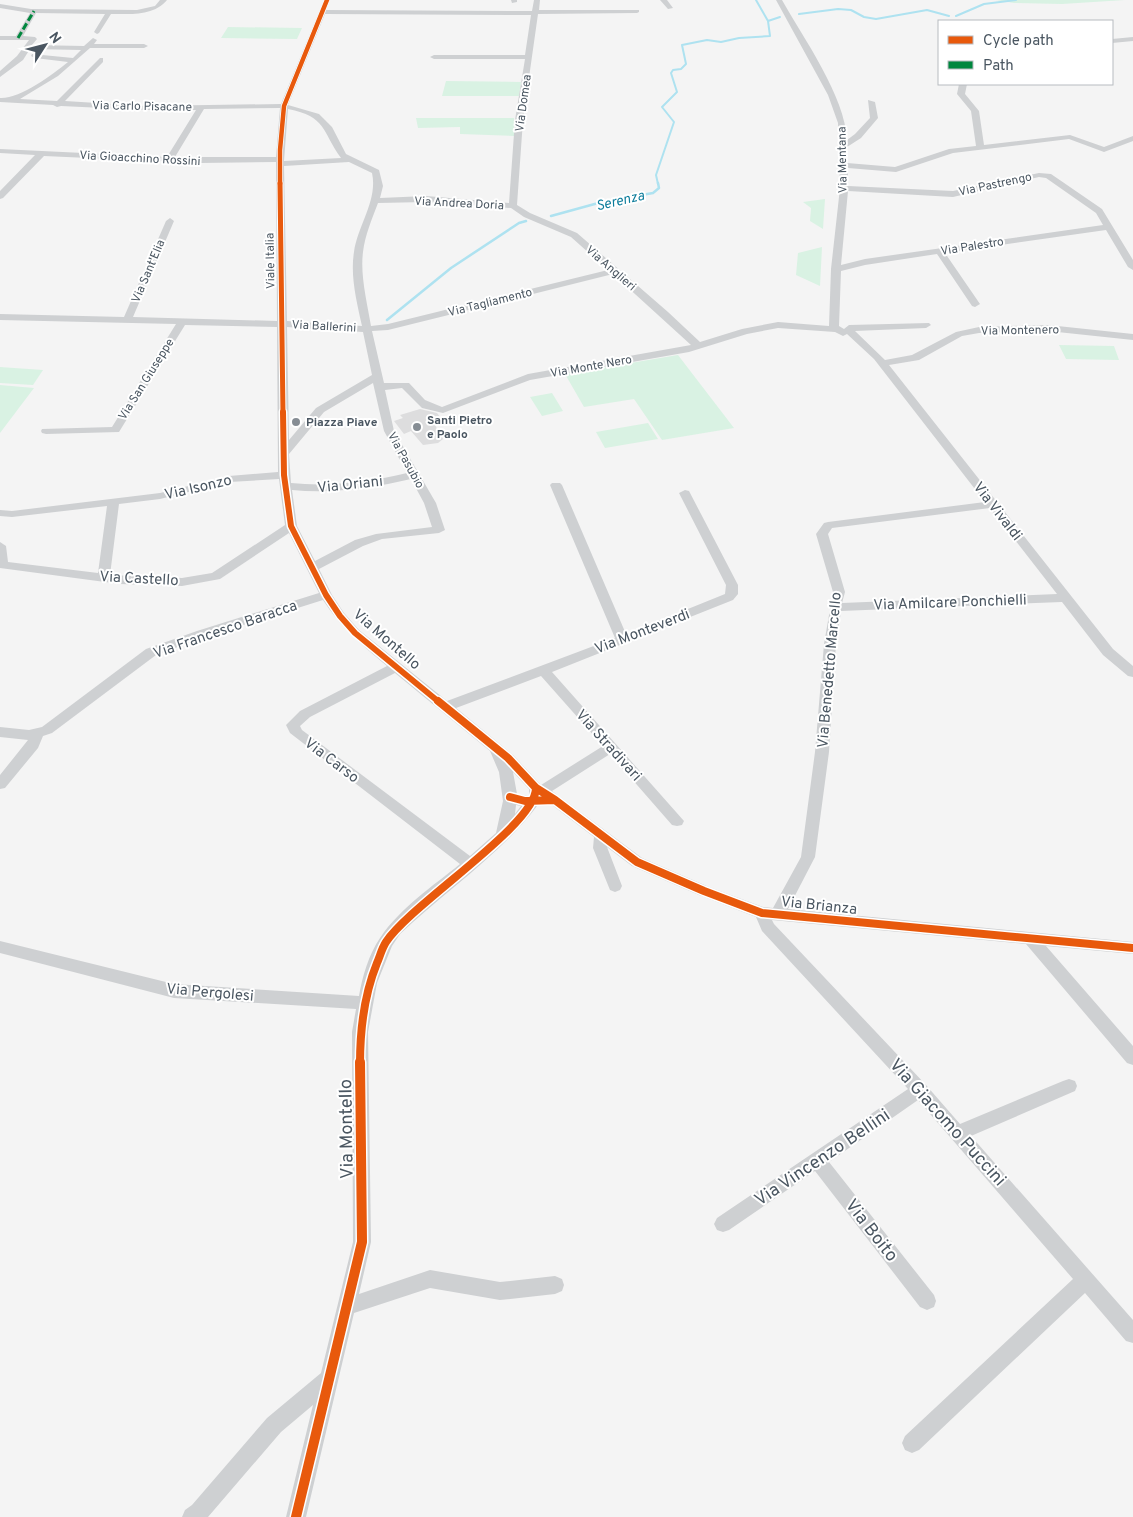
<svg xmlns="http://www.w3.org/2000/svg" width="1133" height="1517" viewBox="0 0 1133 1517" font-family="Overpass,sans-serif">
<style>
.green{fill:#d9f2e3}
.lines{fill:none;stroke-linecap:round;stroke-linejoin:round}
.stream-far1{stroke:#aee2f0;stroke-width:2}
.stream{stroke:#aee2f0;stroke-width:2.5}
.building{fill:#ddddde}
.minor{fill:#ced0d2;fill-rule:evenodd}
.quiet{stroke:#00873e;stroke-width:3;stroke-dasharray:7 3;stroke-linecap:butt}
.cycleway-far4-casing{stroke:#fff;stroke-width:6}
.cycleway-far3-casing{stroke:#fff;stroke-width:7}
.cycleway-far2-casing{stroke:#fff;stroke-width:9}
.cycleway-far1-casing{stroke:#fff;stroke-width:11}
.cycleway-casing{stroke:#fff;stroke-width:13}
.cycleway-far4{stroke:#e8590c;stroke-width:4.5}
.cycleway-far3{stroke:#e8590c;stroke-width:5}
.cycleway-far2{stroke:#e8590c;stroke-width:6}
.cycleway-far1{stroke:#e8590c;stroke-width:8}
.cycleway{stroke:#e8590c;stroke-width:10}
.poi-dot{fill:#868d94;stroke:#fff;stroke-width:2}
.labels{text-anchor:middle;stroke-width:4;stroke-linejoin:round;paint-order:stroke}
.far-street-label{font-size:12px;fill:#4a5661;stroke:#fff}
.far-poi-label{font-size:12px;font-weight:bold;fill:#4a5661;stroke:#fff;text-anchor:start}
.far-water-label{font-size:14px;font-style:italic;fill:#0c7c9b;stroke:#fff}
.street-label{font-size:15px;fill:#4a5661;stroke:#fff}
.near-street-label{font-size:18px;fill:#4a5661;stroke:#fff}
</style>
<rect width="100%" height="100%" fill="#f4f4f4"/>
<path class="green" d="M 996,0 L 1125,0 L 1062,4 L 1014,3 Z
M 228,27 L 302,28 L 297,39 L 221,38 Z
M 446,81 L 521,82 L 519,96 L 442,96 Z
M 416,118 L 514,118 L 514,136 L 460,134 L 460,127 L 418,128 Z
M 825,199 L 823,229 L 810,221 L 811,208 L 803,202 Z
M 822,247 L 820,286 L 796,275 L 798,253 Z
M 1059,345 L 1114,346 L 1119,360 L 1066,359 Z
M 678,355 L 734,428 L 662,440 L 634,399 L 584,407 L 565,374 Z
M 0,367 L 43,370 L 33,385 L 0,383 Z
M 0,385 L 34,388 L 0,433 Z
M 552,393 L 563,411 L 542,416 L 530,397 Z
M 648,423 L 658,439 L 605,448 L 596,432 Z"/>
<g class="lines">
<path class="stream-far1" d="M 799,14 L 838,9 L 851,10 L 864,17 L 876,19 L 927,10 L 949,16
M 956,16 L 984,4 L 1016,0
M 768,21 L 780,17
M 658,184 L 656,175 L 674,122 L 662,107 L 677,92 L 671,73 L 673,70 L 681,69 L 686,64 L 682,45 L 707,40 L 721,42 L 739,38 L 770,36 L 768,21 L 756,0"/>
<path class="stream" d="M 551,216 L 602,202 L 653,193 L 659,188 L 658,183
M 387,320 L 451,268 L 519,223 L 526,221"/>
</g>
<path class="building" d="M 420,409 L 437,413 L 444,422 L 435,425 L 443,439 L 438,443 L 423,445 L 411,431 L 404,434 L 394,421 L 403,418 L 400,415 Z"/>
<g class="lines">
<path class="minor" d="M 160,0 L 167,0 C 154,16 131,14 111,14 L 99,33 L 97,34 L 94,32 L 105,14 L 36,13 L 23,36 L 35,37 L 37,39 L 32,45 L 84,46 L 93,38 L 97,40 L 94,44 L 144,44 L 148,46 L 144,48 L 90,48 L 58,76 L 20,99 L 57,101 L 100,58 L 103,58 L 103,62 L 65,101 L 145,106 L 281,104 L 324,0 L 330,0 L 326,10 L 532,11 L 534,0 L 540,0 L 539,10 L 639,10 L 639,12 L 637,13 L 538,14 L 523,120 L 517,205 L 530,213 L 577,233 L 668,312 L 700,342 L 742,329 L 778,322 L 829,326 L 831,269 L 840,188 L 838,123 L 828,95 L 776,0 L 782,0 C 804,39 845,96 847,140 L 855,134 L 870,118 L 868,100 L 875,102 L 878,118 L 861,138 L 847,147 L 847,163 L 895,167 L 949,149 L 976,146 L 971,111 L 957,94 L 959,84 L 967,84 L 965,94 L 979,111 L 984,145 L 1070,135 L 1104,147 L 1133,136 L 1133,141 L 1104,152 L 1069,139 L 953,153 L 896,172 L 848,168 L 848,186 L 953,191 L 1039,173 L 1051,174 L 1102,209 L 1133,260 L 1133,270 L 1128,267 L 1106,230 L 945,253 L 980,304 L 975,307 L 972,306 L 937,254 L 865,265 L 841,271 L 839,326 L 844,329 L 849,325 L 929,323 L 931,325 L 926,328 L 855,331 L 885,360 L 912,355 L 956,332 L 979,327 L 1048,325 L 1133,334 L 1133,340 L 1048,331 L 979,333 L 962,336 L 919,360 L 889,365 L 1113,649 L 1133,666 L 1133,677 L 1128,676 L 1103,655 L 1062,602 L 841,611 L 836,644 L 829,752 L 815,857 L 788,909 L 1133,942 L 1133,954 L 1046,946 L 1133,1046 L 1133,1065 L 1127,1063 L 1026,944 L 772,920 L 774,924 L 926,1085 L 960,1124 L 1063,1081 L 1069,1079 L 1075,1081 L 1077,1086 L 1075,1091 L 971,1136 L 1133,1320 L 1133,1343 L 1126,1341 L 1085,1293 L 919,1450 L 912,1453 L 905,1450 L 902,1443 L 905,1436 L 1073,1279 L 918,1100 L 829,1162 L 934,1295 L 936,1301 L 934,1307 L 927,1310 L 920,1307 L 815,1171 L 729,1230 L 723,1232 L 717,1230 L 714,1224 L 717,1218 L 908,1089 L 762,931 L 756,917 L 699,895 L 632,866 L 607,847 L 622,886 L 620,890 L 615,892 L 610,890 L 593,848 L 594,837 L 552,805 L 537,806 C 499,856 445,891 400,934 L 392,946 L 377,983 L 368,1032 L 371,1242 L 359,1294 L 430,1270 L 500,1282 L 555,1276 L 562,1279 L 564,1285 L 562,1291 L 555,1294 L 500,1300 L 430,1288 L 354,1313 L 306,1517 L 286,1517 L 313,1405 L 281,1432 L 208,1517 L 182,1517 L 185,1510 L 192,1505 L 267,1418 L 321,1373 L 353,1242 L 352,1032 L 356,1009 L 174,998 L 0,953 L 0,941 L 174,984 L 359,996 C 362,977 369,954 380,938 C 400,908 433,886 460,864 L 290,733 L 286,725 L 300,711 L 387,666 C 361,644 342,629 323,600 L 205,637 L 156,655 L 52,733 L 43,736 L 38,748 L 5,788 L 0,789 L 0,775 L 28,740 L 0,737 L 0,727 L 29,730 L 42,727 L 146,649 L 197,631 L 319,593 L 289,533 L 220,579 L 182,586 L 120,584 L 0,568 L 0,542 L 6,546 L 8,562 L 98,573 L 107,506 L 12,517 L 0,516 L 0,510 L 12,511 L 160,493 L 229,476 L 278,472 L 277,327 L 185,325 L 119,432 L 46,434 L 42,433 L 41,431 L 42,429 L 112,427 L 176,324 L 0,320 L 0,314 L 124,317 L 166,221 L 170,218 L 174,221 L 133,317 L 277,321 L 276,162 L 200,163 L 44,156 L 3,198 L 0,199 L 0,191 L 35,155 L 0,153 L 0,149 L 167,157 L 196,110 L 145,110 L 61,106 L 57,107 L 53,105 L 0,102 L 0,98 C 20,99 52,75 68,62 L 35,58 L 31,56 L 32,54 L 73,58 L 81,50 L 30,49 L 23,60 L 0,77 L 0,71 L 17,56 L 29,40 L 0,40 L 0,36 L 16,36 L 30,13 L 0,8 L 0,4 L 31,9 L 137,10 L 155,6 ZM 325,14 L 531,15 L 525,55 L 434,55 L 430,57 L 434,59 L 525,59 L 515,120 L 509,203 L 426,196 L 380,198 L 383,186 L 379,170 L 346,154 L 332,127 L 319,114 L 288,105 ZM 280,108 L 276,157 L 175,157 L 204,109 ZM 288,109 C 327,117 321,130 341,158 L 284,161 ZM 349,162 L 372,173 C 378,200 358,225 354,252 C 350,276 357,303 362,326 L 287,321 L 284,166 ZM 1039,177 L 1046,178 L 1096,213 L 1103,225 L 865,259 L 841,265 L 848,191 L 953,197 ZM 426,202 L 511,208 L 524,217 L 571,237 L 608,270 L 388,324 L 371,326 C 367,302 360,275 363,252 C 365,235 372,219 378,203 ZM 613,274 L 691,345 L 528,374 L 442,407 L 425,400 L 409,383 L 384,383 L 372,331 L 388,330 ZM 287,327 L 363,332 L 372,375 L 316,408 L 289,440 ZM 778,328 L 835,332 L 843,336 L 847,334 L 874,359 L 985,502 L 828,522 L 824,523 L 816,534 L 833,592 L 824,644 L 815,752 L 801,857 L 773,908 L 763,907 L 709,887 L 642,858 L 552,791 L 610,754 L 672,825 L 677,826 L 682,825 L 684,821 L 552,672 L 733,600 L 738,594 L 738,585 L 689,491 L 685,490 L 679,493 L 726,585 L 725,594 L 626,634 L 562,485 L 560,483 L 552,483 L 550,485 L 615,638 L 447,701 L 359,630 L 344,613 L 332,595 L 319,569 L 363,546 L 382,539 L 439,533 L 445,530 L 436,503 L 394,431 L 385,390 L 402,388 L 422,408 L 443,413 L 530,380 L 689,352 L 747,334 ZM 373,383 L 384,431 L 407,473 C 369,482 330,487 291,483 L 289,454 L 324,412 ZM 279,479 L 285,525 L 212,573 L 182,578 L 110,575 L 119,504 L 160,499 L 229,482 ZM 411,479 L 424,503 L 432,527 L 376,534 L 355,540 L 315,561 L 297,526 L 292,490 C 332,494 372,488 411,479 ZM 990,508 L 1057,594 L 842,603 L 845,592 L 828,534 L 832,528 ZM 395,673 L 490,751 L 499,772 L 503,801 L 496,833 L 470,856 L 302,730 L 300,726 L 310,717 ZM 541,676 L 603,746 L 541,785 L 513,755 L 456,708 ZM 513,772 L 529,789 L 529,796 L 517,794 ZM 516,805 L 521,806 L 515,814 Z
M 511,0 L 517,0 L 517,2 L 512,3 Z
M 660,0 L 667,0 L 673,8 L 668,9 Z
M 1133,37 L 1133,41 L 1112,43 L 1112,39 Z"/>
<path class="quiet" d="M 18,38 L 34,11"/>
<defs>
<path id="cycleway-far4" d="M 280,184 L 280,150 L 284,106 L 327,0"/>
<path id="cycleway-far3" d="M 280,183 L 283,414"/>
<path id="cycleway-far2" d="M 283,412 L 284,475 L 291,526 L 326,595 L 340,616 L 355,633 L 439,702"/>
<path id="cycleway-far1" d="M 438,701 L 508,758 L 536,788 L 555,800
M 510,797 L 525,801 L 555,800 L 637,862 L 704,891 L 762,913 L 1133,948
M 360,1064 C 360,1029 364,995 377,963 C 380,956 382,948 386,942 C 411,904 536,825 536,788"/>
<path id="cycleway" d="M 296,1517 L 362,1242 L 360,1062"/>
</defs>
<use href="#cycleway-far4" class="cycleway-far4-casing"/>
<use href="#cycleway-far3" class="cycleway-far3-casing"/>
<use href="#cycleway-far2" class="cycleway-far2-casing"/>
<use href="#cycleway-far1" class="cycleway-far1-casing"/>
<use href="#cycleway" class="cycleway-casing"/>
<use href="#cycleway-far4" class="cycleway-far4"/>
<use href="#cycleway-far3" class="cycleway-far3"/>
<use href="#cycleway-far2" class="cycleway-far2"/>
<use href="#cycleway-far1" class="cycleway-far1"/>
<use href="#cycleway" class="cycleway"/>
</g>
<g class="poi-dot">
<circle cx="296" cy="422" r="5"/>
<circle cx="417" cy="427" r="5"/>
</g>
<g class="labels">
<g class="far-street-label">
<text transform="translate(523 103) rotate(-82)" y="4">Via Domea</text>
<text transform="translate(142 106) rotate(1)" y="4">Via Carlo Pisacane</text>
<text transform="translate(140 158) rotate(3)" y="4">Via Gioacchino Rossini</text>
<text transform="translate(842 160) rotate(-91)" y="4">Via Mentana</text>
<text transform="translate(995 184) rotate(-12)" y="4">Via Pastrengo</text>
<text transform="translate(459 203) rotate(3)" y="4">Via Andrea Doria</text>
<text transform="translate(972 246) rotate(-9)" y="4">Via Palestro</text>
<text transform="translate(270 261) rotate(-91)" y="4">Viale Italia</text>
<text transform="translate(611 268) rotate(41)" y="4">Via Anglieri</text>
<text transform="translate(148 271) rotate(-67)" y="4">Via Sant'Elia</text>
<text transform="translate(490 302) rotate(-14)" y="4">Via Tagliamento</text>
<text transform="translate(324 326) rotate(3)" y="4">Via Ballerini</text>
<text transform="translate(1020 330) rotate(-1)" y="4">Via Montenero</text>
<text transform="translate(591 366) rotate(-10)" y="4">Via Monte Nero</text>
<text transform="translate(146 379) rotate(-58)" y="4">Via San Giuseppe</text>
<text transform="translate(406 460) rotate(61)" y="4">Via Pasubio</text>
</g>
<g class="far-poi-label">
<text x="427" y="424">Santi Pietro<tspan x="427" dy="14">e Paolo</tspan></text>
<text x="306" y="426">Piazza Piave</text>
</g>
<g class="far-water-label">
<text transform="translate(620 200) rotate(-13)" y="5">Serenza</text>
</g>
<g class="street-label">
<text transform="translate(350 484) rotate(-6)" y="5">Via Oriani</text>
<text transform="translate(198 487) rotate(-13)" y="5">Via Isonzo</text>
<text transform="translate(998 511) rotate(52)" y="5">Via Vivaldi</text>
<text transform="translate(139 578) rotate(3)" y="5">Via Castello</text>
<text transform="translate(950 602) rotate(-2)" y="5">Via Amilcare Ponchielli</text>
<text transform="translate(225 629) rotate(-19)" y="5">Via Francesco Baracca</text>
<text transform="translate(642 631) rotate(-21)" y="5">Via Monteverdi</text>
<text transform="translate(387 639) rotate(41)" y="5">Via Montello</text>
<text transform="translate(829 670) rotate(-85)" y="5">Via Benedetto Marcello</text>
<text transform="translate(609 745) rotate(48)" y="5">Via Stradivari</text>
<text transform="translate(332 760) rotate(37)" y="5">Via Carso</text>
<text transform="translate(819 905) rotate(6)" y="5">Via Brianza</text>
<text transform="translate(210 992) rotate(5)" y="5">Via Pergolesi</text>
</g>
<g class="near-street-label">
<text transform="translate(948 1122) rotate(48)" y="6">Via Giacomo Puccini</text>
<text transform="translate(346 1129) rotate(-91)" y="6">Via Montello</text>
<text transform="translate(822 1157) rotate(-34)" y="6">Via Vincenzo Bellini</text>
<text transform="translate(872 1230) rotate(52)" y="6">Via Boito</text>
</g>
</g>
<rect x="938" y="20" width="175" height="65" fill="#ffffff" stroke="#b7bbc0"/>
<rect x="948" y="36" width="25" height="8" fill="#e8590c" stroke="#b7bbc0"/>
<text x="983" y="45" font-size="15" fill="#4a5661">Cycle path</text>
<rect x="948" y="61" width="25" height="8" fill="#00873e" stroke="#b7bbc0"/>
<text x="983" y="70" font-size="15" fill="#4a5661">Path</text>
<g transform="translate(45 45) rotate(54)" stroke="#ffffff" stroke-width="4" paint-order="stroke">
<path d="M0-4L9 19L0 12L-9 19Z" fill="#4a5661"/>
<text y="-8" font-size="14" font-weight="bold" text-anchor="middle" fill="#4a5661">N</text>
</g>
</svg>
